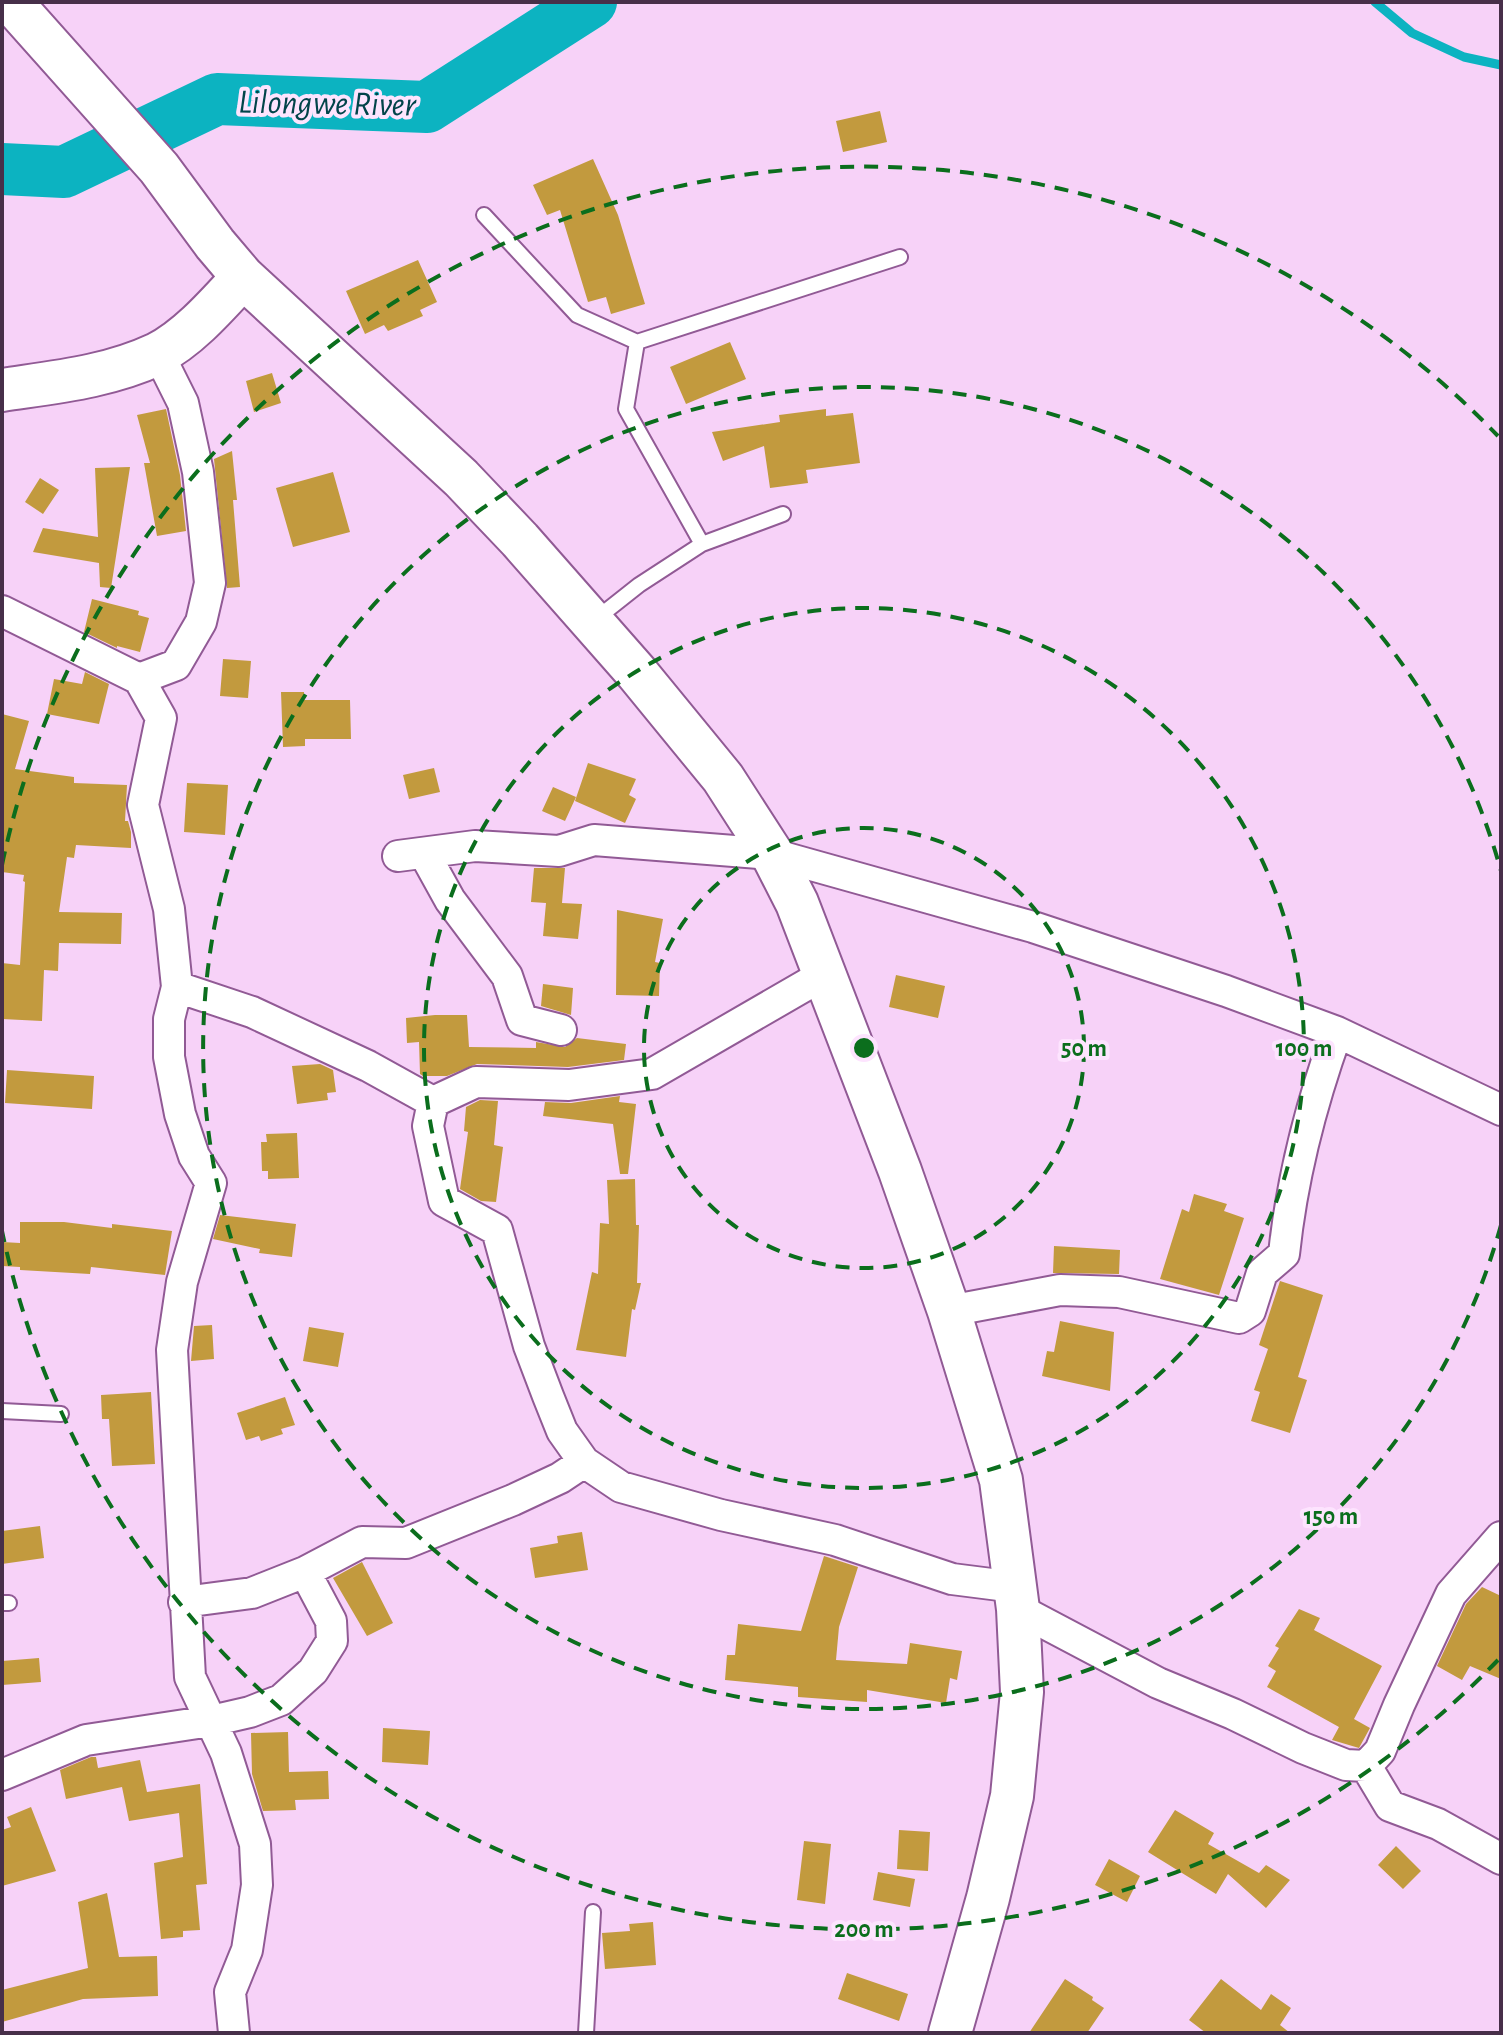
<svg xmlns="http://www.w3.org/2000/svg" width="1503" height="2035" viewBox="0 0 1503 2035" font-family="'Alegreya Sans',sans-serif">
<style>
.lines{fill:none;stroke-linecap:round;stroke-linejoin:round}
.stream{stroke:#0cb3c1;stroke-width:9}
.river{stroke:#0cb3c1;stroke-width:52}
.building{fill:#c29a3e}
.lane-casing{stroke:#915a95;stroke-width:18}
.street-casing{stroke:#915a95;stroke-width:34}
.secondary-casing{stroke:#915a95;stroke-width:46}
.lane{stroke:#fff;stroke-width:14}
.street{stroke:#fff;stroke-width:30}
.secondary{stroke:#fff;stroke-width:42}
.ring{fill:none;stroke:#0b6e1d;stroke-width:4;stroke-dasharray:14 10}
.labels{text-anchor:middle;stroke-width:8;stroke-linejoin:round;paint-order:stroke}
.water-label{font-size:34px;font-style:italic;fill:#02444a;stroke:#fde4fe}
.centre{fill:#0b6e1d;stroke:#fde4fe;stroke-width:4}
.ring-label{font-size:24px;text-anchor:middle;font-weight:bold;fill:#0b6e1d;stroke:#fde4fe;stroke-width:8;stroke-linejoin:round;paint-order:stroke}
</style>
<rect width="100%" height="100%" fill="#f7d2f8"/>
<g class="lines">
<path class="stream" d="M 1375,2 L 1412,33 L 1464,57 L 1501,65"/>
<path class="river" d="M 2,169 L 64,172 L 217,99 L 427,107 L 591,2"/>
</g>
<path class="building" d="M 880,111 L 887,142 L 843,152 L 836,121 Z
M 593,159 L 618,215 L 645,304 L 611,314 L 606,297 L 588,302 L 560,210 L 547,215 L 533,185 Z
M 418,260 L 437,302 L 420,310 L 423,316 L 388,331 L 384,325 L 365,334 L 346,291 Z
M 730,342 L 746,379 L 686,404 L 670,367 Z
M 272,373 L 281,403 L 254,412 L 246,381 Z
M 166,409 L 180,475 L 186,531 L 157,536 L 144,463 L 150,463 L 137,415 Z
M 826,409 L 826,416 L 853,413 L 860,463 L 806,470 L 808,483 L 770,488 L 764,446 L 723,461 L 712,432 L 780,422 L 779,415 Z
M 232,451 L 237,500 L 233,500 L 240,587 L 227,588 L 214,459 Z
M 130,467 L 111,588 L 100,587 L 99,563 L 33,552 L 43,528 L 98,537 L 95,468 Z
M 333,472 L 350,532 L 293,547 L 276,488 Z
M 40,478 L 59,490 L 43,514 L 25,502 Z
M 92,599 L 139,611 L 138,615 L 149,618 L 140,652 L 117,646 L 117,648 L 84,632 Z
M 223,659 L 251,661 L 248,698 L 220,696 Z
M 85,672 L 109,684 L 99,724 L 47,714 L 54,679 L 82,684 Z
M 281,692 L 304,692 L 304,700 L 350,700 L 351,739 L 305,739 L 305,746 L 283,747 Z
M 2,714 L 29,721 L 15,769 L 74,777 L 74,783 L 127,785 L 125,821 L 128,821 L 131,832 L 131,848 L 76,845 L 74,858 L 67,857 L 59,912 L 122,913 L 121,944 L 59,943 L 58,971 L 44,970 L 42,1021 L 2,1019 L 2,963 L 20,965 L 25,882 L 23,881 L 24,875 L 2,872 Z
M 588,763 L 636,779 L 629,795 L 636,799 L 625,823 L 575,801 Z
M 434,768 L 440,792 L 409,799 L 403,775 Z
M 187,783 L 228,785 L 225,835 L 184,832 Z
M 553,787 L 576,797 L 565,821 L 542,811 Z
M 534,868 L 565,868 L 562,903 L 582,904 L 578,939 L 543,936 L 546,903 L 531,902 Z
M 617,910 L 663,919 L 655,962 L 660,963 L 659,996 L 616,995 Z
M 896,975 L 945,986 L 938,1018 L 889,1007 Z
M 543,984 L 573,988 L 571,1015 L 541,1006 Z
M 435,1015 L 467,1015 L 469,1047 L 536,1048 L 536,1042 L 565,1047 L 577,1038 L 626,1044 L 624,1060 L 568,1067 L 477,1064 L 447,1076 L 423,1076 L 420,1074 L 419,1042 L 407,1043 L 406,1018 Z
M 320,1064 L 333,1070 L 336,1092 L 327,1093 L 328,1100 L 297,1104 L 292,1066 Z
M 7,1070 L 94,1076 L 92,1109 L 5,1103 Z
M 620,1096 L 619,1102 L 636,1104 L 628,1174 L 620,1174 L 613,1124 L 543,1116 L 545,1102 L 571,1103 Z
M 480,1100 L 498,1101 L 494,1145 L 503,1147 L 496,1202 L 481,1201 L 460,1189 L 468,1132 L 464,1131 L 466,1107 Z
M 297,1133 L 299,1178 L 268,1179 L 268,1171 L 262,1171 L 261,1142 L 267,1142 L 266,1134 Z
M 635,1179 L 636,1225 L 639,1225 L 637,1283 L 641,1283 L 635,1310 L 632,1309 L 626,1357 L 576,1350 L 592,1272 L 598,1274 L 600,1223 L 609,1224 L 607,1180 Z
M 1194,1194 L 1227,1204 L 1224,1211 L 1244,1218 L 1219,1295 L 1160,1279 L 1182,1209 L 1189,1212 Z
M 220,1215 L 296,1224 L 292,1257 L 259,1253 L 260,1249 L 213,1239 Z
M 20,1222 L 64,1222 L 112,1228 L 112,1224 L 172,1231 L 165,1275 L 91,1267 L 90,1274 L 20,1270 L 20,1267 L 2,1266 L 2,1242 L 20,1243 Z
M 1054,1246 L 1120,1250 L 1119,1274 L 1053,1273 Z
M 1280,1281 L 1323,1295 L 1298,1377 L 1307,1380 L 1290,1433 L 1251,1421 L 1260,1392 L 1254,1390 L 1268,1349 L 1259,1345 Z
M 1060,1321 L 1114,1332 L 1110,1391 L 1042,1376 L 1047,1351 L 1054,1352 Z
M 212,1325 L 214,1359 L 191,1361 L 194,1326 Z
M 309,1327 L 344,1333 L 338,1367 L 303,1361 Z
M 151,1392 L 155,1464 L 112,1466 L 109,1419 L 102,1419 L 101,1395 Z
M 285,1397 L 295,1425 L 281,1429 L 283,1434 L 261,1441 L 259,1436 L 246,1440 L 237,1413 Z
M 40,1526 L 44,1558 L 2,1564 L 2,1531 Z
M 582,1532 L 588,1570 L 535,1578 L 530,1548 L 558,1543 L 557,1536 Z
M 824,1556 L 858,1567 L 839,1627 L 836,1660 L 907,1664 L 910,1643 L 962,1651 L 957,1680 L 950,1678 L 946,1703 L 867,1690 L 867,1702 L 798,1697 L 798,1687 L 725,1680 L 727,1655 L 735,1655 L 738,1624 L 801,1631 Z
M 362,1562 L 393,1623 L 367,1636 L 333,1578 Z
M 1482,1587 L 1501,1596 L 1501,1679 L 1470,1666 L 1462,1680 L 1437,1666 L 1466,1604 Z
M 1299,1609 L 1320,1618 L 1314,1630 L 1382,1666 L 1354,1719 L 1370,1728 L 1359,1748 L 1332,1740 L 1339,1727 L 1267,1687 L 1276,1671 L 1268,1666 L 1279,1648 L 1275,1646 Z
M 39,1658 L 41,1682 L 2,1685 L 2,1661 Z
M 383,1728 L 430,1731 L 428,1765 L 382,1762 Z
M 288,1732 L 289,1772 L 328,1771 L 329,1799 L 295,1800 L 296,1810 L 263,1811 L 252,1774 L 251,1733 Z
M 91,1757 L 96,1757 L 98,1768 L 140,1760 L 147,1792 L 200,1784 L 207,1884 L 196,1885 L 200,1930 L 183,1931 L 183,1937 L 161,1939 L 154,1863 L 183,1857 L 179,1813 L 129,1821 L 122,1787 L 66,1799 L 60,1770 Z
M 31,1807 L 56,1871 L 2,1886 L 2,1830 L 11,1827 L 7,1817 Z
M 1175,1810 L 1214,1833 L 1208,1844 L 1259,1873 L 1266,1865 L 1290,1880 L 1266,1908 L 1228,1874 L 1216,1894 L 1148,1852 Z
M 899,1830 L 930,1832 L 928,1871 L 897,1869 Z
M 804,1841 L 831,1844 L 825,1904 L 797,1900 Z
M 1396,1846 L 1421,1871 L 1403,1889 L 1378,1865 Z
M 1109,1859 L 1140,1876 L 1127,1902 L 1095,1885 Z
M 878,1872 L 915,1879 L 910,1907 L 873,1900 Z
M 107,1893 L 119,1957 L 157,1956 L 158,1996 L 83,1999 L 2,2022 L 2,1990 L 88,1968 L 78,1902 Z
M 653,1922 L 656,1965 L 605,1969 L 602,1933 L 630,1931 L 629,1924 Z
M 847,1973 L 908,1994 L 899,2021 L 838,1999 Z
M 1065,1979 L 1093,1997 L 1092,2000 L 1104,2008 L 1087,2033 L 1029,2033 Z
M 1221,1979 L 1261,2010 L 1271,1994 L 1291,2008 L 1280,2025 L 1290,2033 L 1206,2033 L 1189,2020 Z"/>
<g class="lines">
<defs>
<path id="lane" d="M 484,215 L 577,315 L 637,342
M 702,544 L 626,409 L 637,342 L 900,257
M 596,619 L 639,585 L 702,544 L 783,514
M 2,1411 L 61,1414
M 2,1603 L 9,1603
M 586,2033 L 593,1912"/>
<path id="street" d="M 2,611 L 139,679 L 176,665 L 201,622 L 210,583 L 198,472 L 183,403 L 158,353
M 139,679 L 161,718 L 143,805 L 169,909 L 177,987 L 169,1019 L 169,1057 L 180,1114 L 194,1156 L 211,1183 L 182,1282 L 172,1350 L 190,1677 L 226,1753 L 255,1844 L 257,1885 L 247,1950 L 230,1992 L 234,2033
M 424,853 L 450,900 L 507,976 L 522,1020 L 561,1030
M 398,856 L 475,846 L 559,851 L 594,840 L 772,854 L 1033,927 L 1226,991 L 1337,1032 L 1501,1110
M 825,974 L 652,1074 L 569,1085 L 476,1082 L 433,1102 L 428,1126 L 444,1201 L 497,1230 L 529,1346 L 548,1396 L 562,1431 L 584,1462 L 621,1487 L 721,1515 L 835,1540 L 952,1579 L 1015,1587
M 177,987 L 252,1012 L 368,1066 L 433,1102
M 949,1311 L 1060,1290 L 1119,1292 L 1239,1318 L 1250,1311 L 1262,1273 L 1284,1254 C 1292,1178 1311,1104 1337,1032
M 184,1602 L 252,1593 L 305,1572 L 362,1542 L 406,1543 L 513,1500 L 560,1478 L 584,1462
M 1018,1609 L 1158,1683 L 1233,1714 L 1303,1748 L 1346,1765 L 1366,1766 L 1380,1751 L 1399,1705 L 1451,1594 L 1501,1537
M 1366,1766 L 1390,1806 L 1438,1824 L 1501,1859
M 2,1775 L 86,1740 L 211,1721 L 250,1712 L 281,1700 L 313,1671 L 332,1641 L 331,1621 L 305,1572"/>
<path id="secondary" d="M 11,2 L 159,168 L 215,244 L 243,277 L 461,478 L 520,540 L 637,673 L 723,778 L 772,854 L 797,903 L 900,1171 L 949,1311 L 1001,1480 L 1018,1609 L 1022,1692 L 1012,1796 L 988,1898 L 950,2033
M 2,390 C 55,382 108,377 157,354 C 189,338 219,303 243,277"/>
</defs>
<use href="#lane" class="lane-casing"/>
<use href="#street" class="street-casing"/>
<use href="#secondary" class="secondary-casing"/>
<use href="#lane" class="lane"/>
<use href="#street" class="street"/>
<use href="#secondary" class="secondary"/>
</g>
<g class="ring">
<circle cx="864" cy="1048" r="220"/>
<circle cx="864" cy="1048" r="440"/>
<path d="M1501 1225A661 661 0 1 1 1501 871"/>
<path d="M1498 1660A881 881 0 0 1 2 1231M2 865A881 881 0 0 1 1498 436"/>
</g>
<g class="labels">
<g class="water-label">
<text transform="translate(327 102) rotate(1)" y="12">Lilongwe River</text>
</g>
</g>
<circle cx="864" cy="1048" r="12" class="centre"/>
<g class="ring-label">
<text x="1084" y="1056">50 m</text>
<text x="1304" y="1056">100 m</text>
<text x="1331" y="1524">150 m</text>
<text x="864" y="1937">200 m</text>
</g>
<rect width="1503" height="2035" fill="none" stroke="#472f49" stroke-width="8"/>
</svg>
